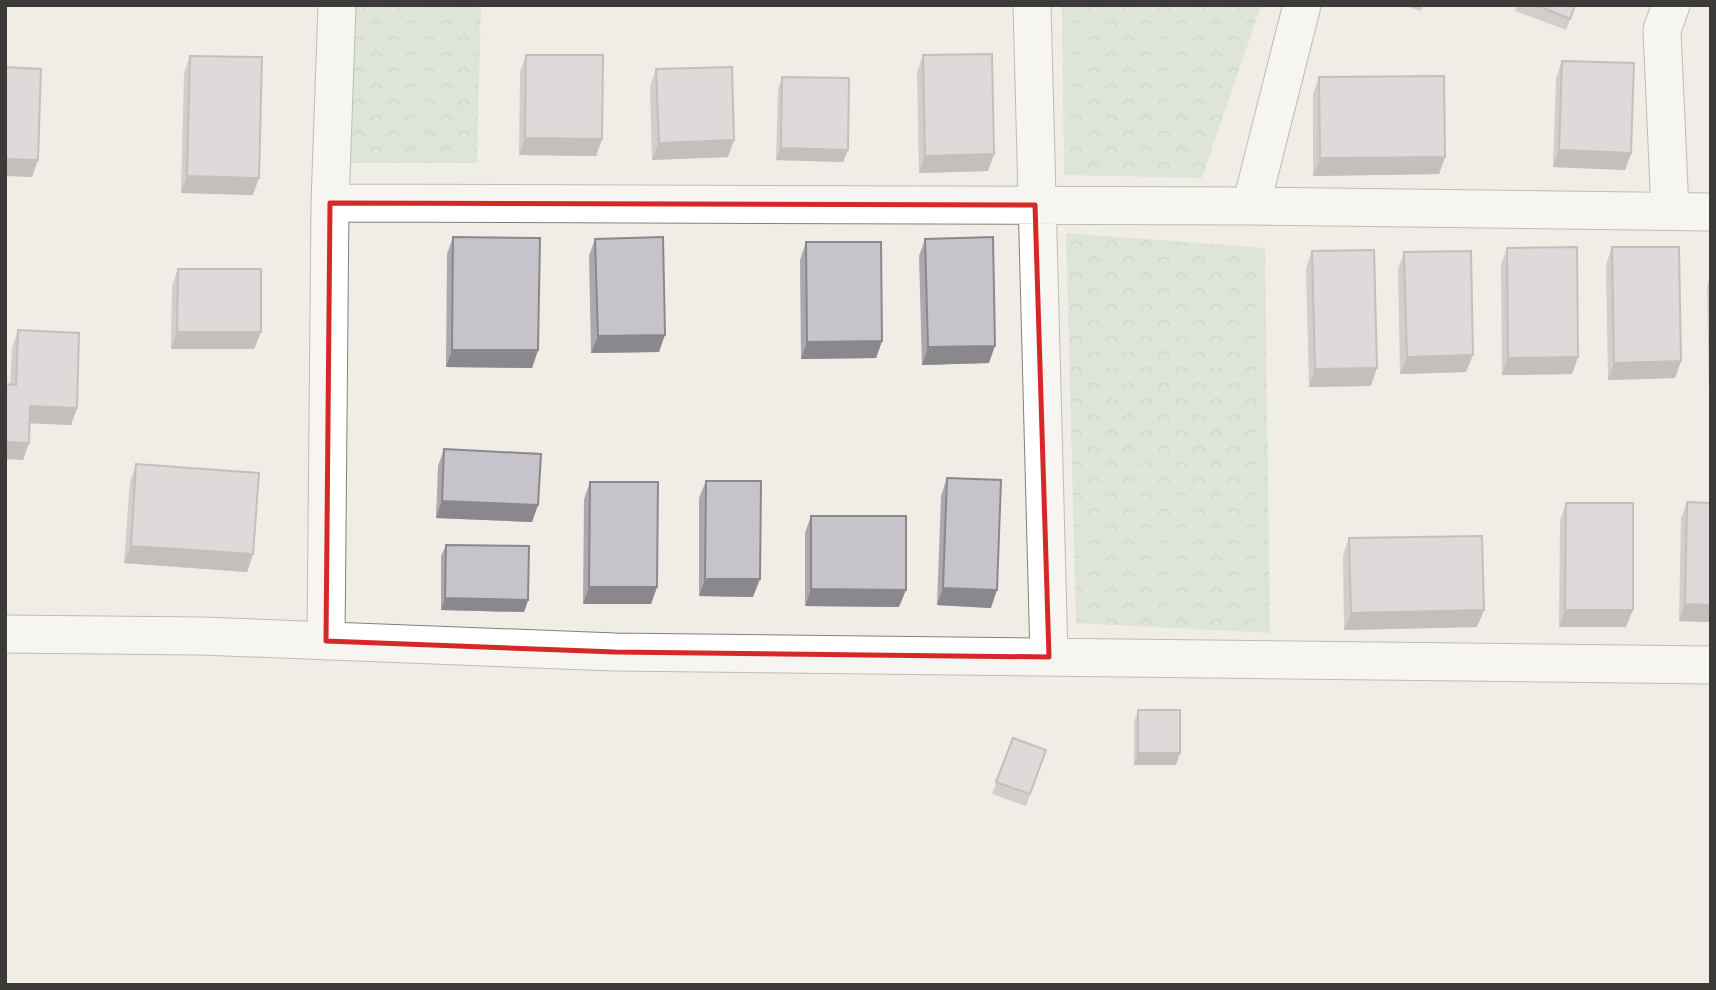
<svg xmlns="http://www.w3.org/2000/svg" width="1716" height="990" viewBox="0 0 1716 990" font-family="'Public Sans',sans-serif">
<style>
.forest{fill:url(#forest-crowns)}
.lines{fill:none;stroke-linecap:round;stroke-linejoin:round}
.street-casing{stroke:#84817a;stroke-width:39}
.street{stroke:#fff;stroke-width:37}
.wall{fill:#aba8ae}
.shaded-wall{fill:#8b888d}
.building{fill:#c7c3ca;stroke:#8b888d;stroke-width:2}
.marked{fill:none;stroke:#d62828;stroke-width:5;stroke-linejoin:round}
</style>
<defs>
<pattern id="forest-crowns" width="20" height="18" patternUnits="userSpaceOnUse" patternTransform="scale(1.75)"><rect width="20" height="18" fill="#cbdcc3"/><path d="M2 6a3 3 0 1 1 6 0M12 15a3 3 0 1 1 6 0" fill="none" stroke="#afbea8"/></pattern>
</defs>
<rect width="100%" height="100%" fill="#f0ede6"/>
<path class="forest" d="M 356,5 L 481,5 L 477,163 L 350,163 Z
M 1062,5 L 1261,5 L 1202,178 L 1064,175 Z
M 1066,233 L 1265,248 L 1270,633 L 1076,623 Z"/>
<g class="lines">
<defs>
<path id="street" d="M 1032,5 L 1049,657
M 330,203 L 337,5
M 1251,206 L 1302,5
M 1670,211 L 1662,30 L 1671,5
M 5,634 L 201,636 L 615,652 L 1711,665
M 326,641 L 330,203 L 1251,206 L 1711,212"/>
</defs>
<use href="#street" class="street-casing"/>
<use href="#street" class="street"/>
</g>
<path class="wall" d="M 1403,5 L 1423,5 L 1421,11 Z
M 1517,5 L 1576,5 L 1566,30 L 1515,11 Z
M 526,55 L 602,139 L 596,156 L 519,155 L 520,72 Z
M 923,55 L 994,154 L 988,171 L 919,173 L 917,72 Z
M 190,56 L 253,195 L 181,193 L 184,73 Z
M 1562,61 L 1631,153 L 1625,170 L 1553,167 L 1556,78 Z
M 656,69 L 728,157 L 652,160 L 650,87 Z
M 782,77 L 848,150 L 843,162 L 776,160 L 778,89 Z
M 1319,77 L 1445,157 L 1439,174 L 1313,176 L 1313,94 Z
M 453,237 L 538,350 L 532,368 L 446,367 L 447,254 Z
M 595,239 L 659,352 L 591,353 L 589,256 Z
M 925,239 L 989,363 L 922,365 L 919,256 Z
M 806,242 L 882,341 L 876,358 L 801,359 L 800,260 Z
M 1612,247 L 1681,361 L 1675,378 L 1608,380 L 1606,265 Z
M 1507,248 L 1578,357 L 1572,374 L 1502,375 L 1501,265 Z
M 1312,251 L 1371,386 L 1309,387 L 1306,268 Z
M 1404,252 L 1473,355 L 1466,372 L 1400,374 L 1398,269 Z
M 178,269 L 261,332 L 254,349 L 171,349 L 172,286 Z
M 1711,275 L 1711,392 L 1709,392 L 1707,285 Z
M 18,330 L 77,408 L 71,425 L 29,423 L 23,460 L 5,459 L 5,384 L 10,385 L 12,348 Z
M 444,449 L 538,505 L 532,522 L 436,518 L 438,466 Z
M 136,464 L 253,554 L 247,572 L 124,563 L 130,481 Z
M 947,478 L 991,608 L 937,605 L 941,496 Z
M 706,481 L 753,597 L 699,596 L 699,498 Z
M 590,482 L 657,587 L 651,604 L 583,604 L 584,499 Z
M 1687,502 L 1711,622 L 1679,621 L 1681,519 Z
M 1566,503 L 1626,627 L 1559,627 L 1560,520 Z
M 811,516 L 899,607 L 805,606 L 805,533 Z
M 1349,538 L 1484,610 L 1477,627 L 1344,630 L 1343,555 Z
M 446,545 L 528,600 L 524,612 L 441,610 L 441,556 Z
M 1138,710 L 1176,765 L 1134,765 L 1134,722 Z
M 1013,738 L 1046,750 L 1026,806 L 992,794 Z"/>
<path class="shaded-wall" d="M 525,138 L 602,139 L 596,156 L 519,155 Z
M 734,140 L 728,157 L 652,160 L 659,143 Z
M 781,148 L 848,150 L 843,162 L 776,160 Z
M 1559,150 L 1631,153 L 1625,170 L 1553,167 Z
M 994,154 L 988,171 L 919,173 L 925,156 Z
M 1445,157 L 1439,174 L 1313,176 L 1320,158 Z
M 5,159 L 38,160 L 32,177 L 5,176 Z
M 187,176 L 259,178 L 253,195 L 181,193 Z
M 177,332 L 261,332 L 254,349 L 171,349 Z
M 665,335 L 659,352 L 591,353 L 598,336 Z
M 882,341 L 876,358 L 801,359 L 807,342 Z
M 995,346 L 989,363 L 922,365 L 928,347 Z
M 452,350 L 538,350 L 532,368 L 446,367 Z
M 1473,355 L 1466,372 L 1400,374 L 1407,357 Z
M 1578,357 L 1572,374 L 1502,375 L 1508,358 Z
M 1681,361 L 1675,378 L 1608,380 L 1614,363 Z
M 1377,368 L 1371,386 L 1309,387 L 1315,369 Z
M 30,406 L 77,408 L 71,425 L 24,423 Z
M 5,442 L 29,443 L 23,460 L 5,459 Z
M 442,501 L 538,505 L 532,522 L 436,518 Z
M 131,546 L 253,554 L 247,572 L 124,563 Z
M 705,579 L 760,579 L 753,597 L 699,596 Z
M 589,587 L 657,587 L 651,604 L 583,604 Z
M 943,588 L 997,590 L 991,608 L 937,605 Z
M 811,589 L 906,590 L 899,607 L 805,606 Z
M 445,598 L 528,600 L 524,612 L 441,610 Z
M 1685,604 L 1711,605 L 1711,622 L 1679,621 Z
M 1484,610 L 1477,627 L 1344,630 L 1351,613 Z
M 1565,610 L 1633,610 L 1626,627 L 1559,627 Z
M 1138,753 L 1180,753 L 1176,765 L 1134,765 Z"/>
<path class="building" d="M 1536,5 L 1575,5 L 1570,19 Z
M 992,54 L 994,154 L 925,156 L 923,55 Z
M 526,55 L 603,55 L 602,139 L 525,138 Z
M 190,56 L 262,57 L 259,178 L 187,176 Z
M 1562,61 L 1634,63 L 1631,153 L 1559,150 Z
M 5,67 L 41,69 L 38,160 L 5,159 Z
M 732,67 L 734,140 L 659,143 L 656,69 Z
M 1444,76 L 1445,157 L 1320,158 L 1319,77 Z
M 782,77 L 849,78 L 848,150 L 781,148 Z
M 453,237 L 540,238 L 538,350 L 452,350 Z
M 663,237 L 665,335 L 598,336 L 595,239 Z
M 993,237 L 995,346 L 928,347 L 925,239 Z
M 806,242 L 881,242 L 882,341 L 807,342 Z
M 1577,247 L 1578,357 L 1508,358 L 1507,248 Z
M 1612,247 L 1679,247 L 1681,361 L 1614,363 Z
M 1374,250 L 1377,368 L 1315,369 L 1312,251 Z
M 1471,251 L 1473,355 L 1407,357 L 1404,252 Z
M 178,269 L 261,269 L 261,332 L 177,332 Z
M 18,330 L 79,333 L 77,408 L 30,406 L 29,443 L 5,442 L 5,384 L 16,385 Z
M 444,449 L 541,454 L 538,505 L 442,501 Z
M 136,464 L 259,473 L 253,554 L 131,546 Z
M 947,478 L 1001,480 L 997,590 L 943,588 Z
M 706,481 L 761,481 L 760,579 L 705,579 Z
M 590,482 L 658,482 L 657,587 L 589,587 Z
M 1687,502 L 1711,503 L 1711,605 L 1685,604 Z
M 1566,503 L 1633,503 L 1633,610 L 1565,610 Z
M 811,516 L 906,516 L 906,590 L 811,589 Z
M 1482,536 L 1484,610 L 1351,613 L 1349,538 Z
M 446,545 L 529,546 L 528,600 L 445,598 Z
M 1138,710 L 1180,710 L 1180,753 L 1138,753 Z
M 1013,738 L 1046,750 L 1030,794 L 996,782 Z"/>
<path d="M0 0H1716V990H0ZM 330,203 L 1035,205 L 1049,657 L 615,652 L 326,641 Z" fill="#f0ede6" fill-opacity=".55" fill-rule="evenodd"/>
<path class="marked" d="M 330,203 L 1035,205 L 1049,657 L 615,652 L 326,641 Z"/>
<rect width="1716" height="990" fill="none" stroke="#3d3b39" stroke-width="14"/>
</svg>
